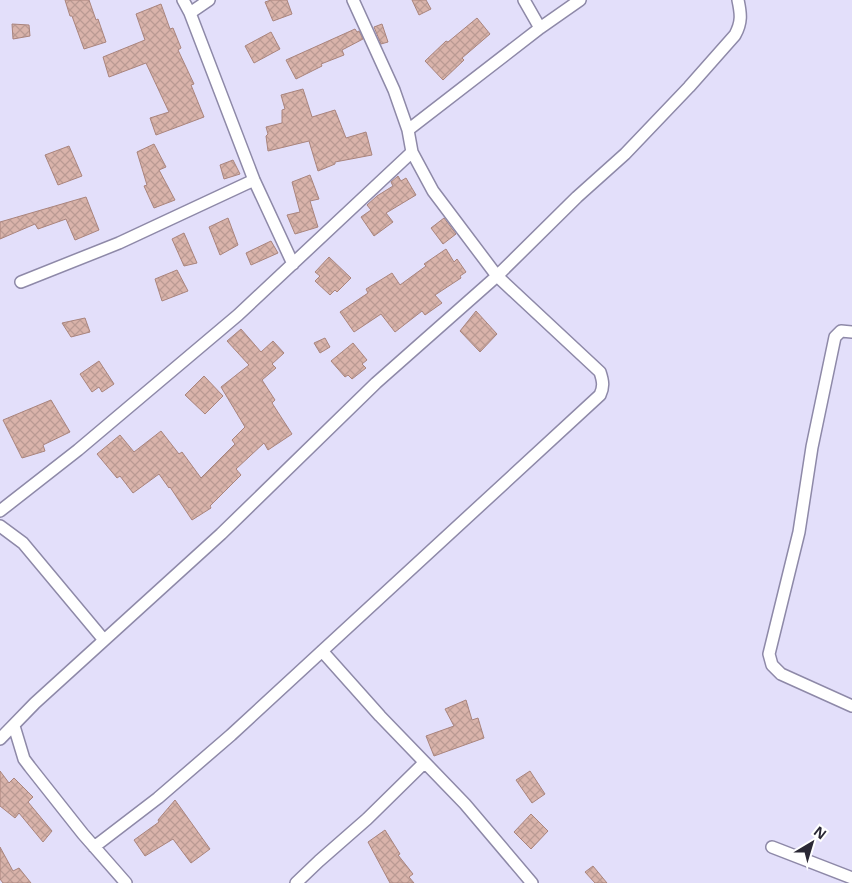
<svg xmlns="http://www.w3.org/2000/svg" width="852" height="883" viewBox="0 0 852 883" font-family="'Open Sans',sans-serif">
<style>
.building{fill:url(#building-cross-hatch);stroke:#a9847d}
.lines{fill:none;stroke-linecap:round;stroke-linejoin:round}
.minor-casing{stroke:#8e89a8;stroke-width:14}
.minor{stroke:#fff;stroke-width:11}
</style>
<defs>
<pattern id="building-cross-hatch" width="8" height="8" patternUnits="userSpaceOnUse" patternTransform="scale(1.25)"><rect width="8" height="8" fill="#d9b3aa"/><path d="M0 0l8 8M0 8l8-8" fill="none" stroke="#ba9a93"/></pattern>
</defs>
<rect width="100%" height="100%" fill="#e3dffa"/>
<path class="building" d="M 65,0 L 89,0 L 96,20 L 98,19 L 106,42 L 84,49 L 72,16 L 70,16 Z
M 271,0 L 287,0 L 292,14 L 273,21 L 265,2 Z
M 412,0 L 426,0 L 431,9 L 419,15 Z
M 161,4 L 170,29 L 173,28 L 181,48 L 178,50 L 194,84 L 191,85 L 204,117 L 156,135 L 150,118 L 169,112 L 146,63 L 109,77 L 103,57 L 145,40 L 136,14 Z
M 477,18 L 490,34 L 462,58 L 464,60 L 443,80 L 425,61 L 446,41 L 448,42 Z
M 12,24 L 29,25 L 30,36 L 13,39 Z
M 382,24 L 388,42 L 381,44 L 374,27 Z
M 355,29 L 357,32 L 359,31 L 363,39 L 342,50 L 344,55 L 321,64 L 322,66 L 296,79 L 286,60 Z
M 271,32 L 280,49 L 254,63 L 245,46 Z
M 303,89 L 312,117 L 335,110 L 346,138 L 366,132 L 372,155 L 335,162 L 335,164 L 318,171 L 309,141 L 268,151 L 266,136 L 268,134 L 266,127 L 282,123 L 282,110 L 285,109 L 281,95 Z
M 154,144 L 166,167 L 159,170 L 175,200 L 154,208 L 144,186 L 147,185 L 137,152 Z
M 69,146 L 82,176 L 58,185 L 45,155 Z
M 233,160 L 240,174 L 224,179 L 220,165 Z
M 310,175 L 319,199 L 310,201 L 318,227 L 295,234 L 287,215 L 300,212 L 292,182 Z
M 398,176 L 401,181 L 406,178 L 416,195 L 386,213 L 393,222 L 374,236 L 361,217 L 371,210 L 367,205 L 377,196 L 393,186 L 391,182 Z
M 86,197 L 99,230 L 75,240 L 66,219 L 38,229 L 35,224 L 0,239 L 0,222 Z
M 228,218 L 238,245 L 220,255 L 209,227 Z
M 444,218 L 456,234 L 443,244 L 431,228 Z
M 184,233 L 197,263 L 184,266 L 172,239 Z
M 271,241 L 278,253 L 251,265 L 246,253 Z
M 446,249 L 454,262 L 457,259 L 466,272 L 460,276 L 461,278 L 435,295 L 442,303 L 425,315 L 422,311 L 395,332 L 381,314 L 354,332 L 340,312 L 368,293 L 366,289 L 392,273 L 400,285 L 426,266 L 424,264 Z
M 329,257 L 351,278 L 337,292 L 335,290 L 330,295 L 315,281 L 320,276 L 315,272 Z
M 177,270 L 188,291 L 162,301 L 155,279 Z
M 476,311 L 497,334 L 480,352 L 460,331 Z
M 85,318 L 90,332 L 71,337 L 62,323 Z
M 241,329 L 261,352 L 273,341 L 284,353 L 272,364 L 276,368 L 262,380 L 275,400 L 272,403 L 292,434 L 268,450 L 264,443 L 236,469 L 241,475 L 210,506 L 211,508 L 192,520 L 170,487 L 169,488 L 159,474 L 133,493 L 120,476 L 117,478 L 97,454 L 120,435 L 134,452 L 161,431 L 179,454 L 182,452 L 201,478 L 235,444 L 232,440 L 245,427 L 221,387 L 249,365 L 227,341 Z
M 325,338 L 330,347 L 320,353 L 314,343 Z
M 353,343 L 367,360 L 362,364 L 366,368 L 352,379 L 348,375 L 345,377 L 331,361 Z
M 99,361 L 114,384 L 102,392 L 99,387 L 92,392 L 80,374 Z
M 204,376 L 223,396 L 205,414 L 185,395 Z
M 51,400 L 70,432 L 43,445 L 45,451 L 22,458 L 3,420 Z
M 466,700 L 472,720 L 478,718 L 484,738 L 434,756 L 426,736 L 454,726 L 445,709 Z
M 0,771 L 9,783 L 14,778 L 33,797 L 28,802 L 52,831 L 43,842 L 19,813 L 15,818 L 0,806 Z
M 530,771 L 545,794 L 532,803 L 516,780 Z
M 175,800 L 210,849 L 191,863 L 173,839 L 145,856 L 134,840 L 159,822 L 158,820 Z
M 531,814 L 548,831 L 531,849 L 514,832 Z
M 385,830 L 400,854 L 398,855 L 413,874 L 409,877 L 414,883 L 390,883 L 368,842 Z
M 0,847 L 13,871 L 19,868 L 31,883 L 3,883 L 0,879 Z
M 593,866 L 607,883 L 595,883 L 585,872 Z"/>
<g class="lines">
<defs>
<path id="minor" d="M 183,0 L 190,13 L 254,180 L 293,264
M 524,0 L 540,28
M 190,13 L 209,0
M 408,130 L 540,28 L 580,0
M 21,282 L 119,243 L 254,180
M 852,332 L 841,331 L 835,337 L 812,447 L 799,532 L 769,654 L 772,665 L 781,674 L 852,706
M 0,511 L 78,450 L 238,315 L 412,152
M 0,526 L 23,543 L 104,640
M 322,651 L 380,716 L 465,804 L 532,883
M 14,726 L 24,759 L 30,767 L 83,834 L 126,883
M 0,739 L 35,703 L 221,534 L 376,383 L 497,276 L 577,197 L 625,154 L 689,87 L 735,35 C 742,22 741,14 738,0
M 94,847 L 158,798 L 231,735 L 600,395 C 604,387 603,381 600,372 L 497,276 L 433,191 L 412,152 L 408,130 L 394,90 L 353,0
M 772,847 L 852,878
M 296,883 L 319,861 L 367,819 L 424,763"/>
</defs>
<use href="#minor" class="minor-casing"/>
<use href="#minor" class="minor"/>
</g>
<g transform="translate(812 843) rotate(38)" stroke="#ffffff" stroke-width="4" paint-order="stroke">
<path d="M0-4L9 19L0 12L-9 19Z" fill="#2a2835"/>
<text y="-8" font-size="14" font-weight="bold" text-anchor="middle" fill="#2a2835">N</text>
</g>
</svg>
